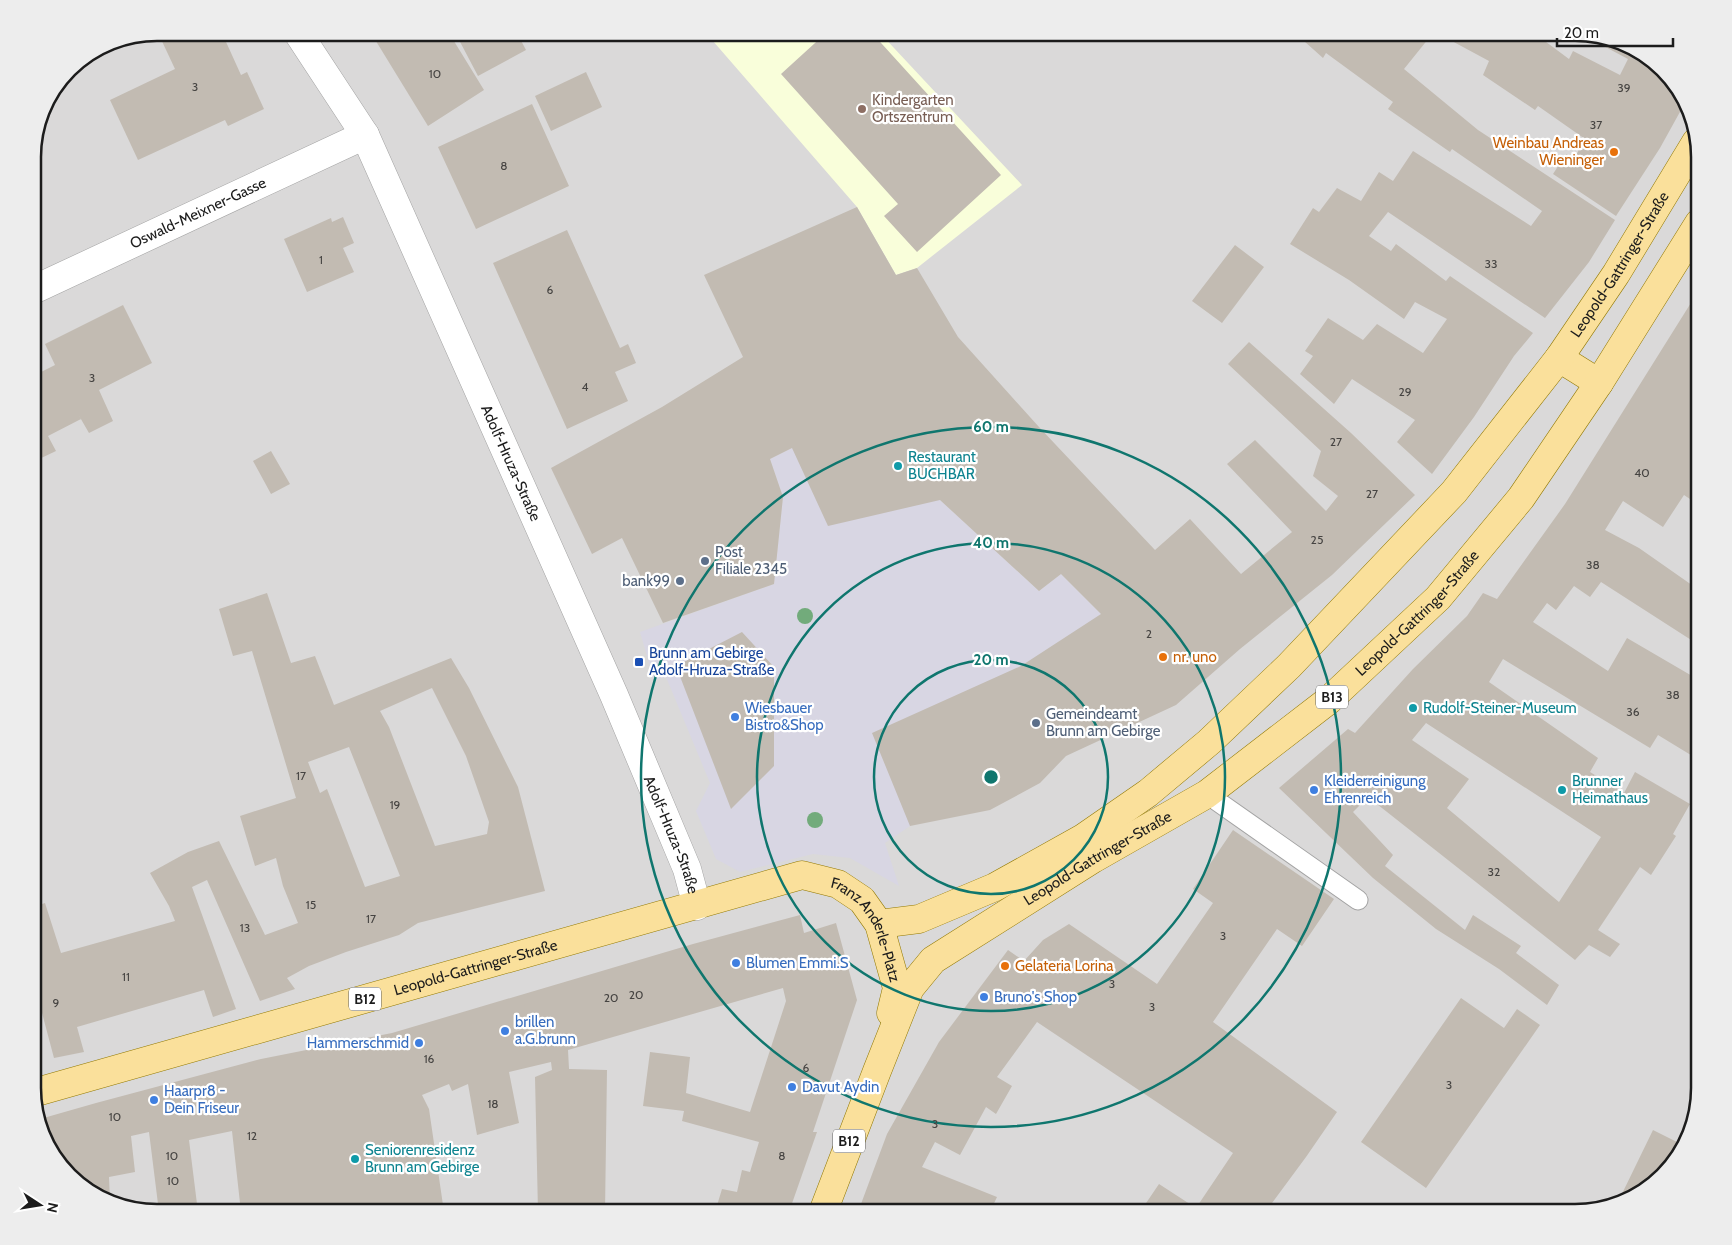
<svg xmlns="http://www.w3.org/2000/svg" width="1732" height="1245" viewBox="0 0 1732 1245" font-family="Cabin,sans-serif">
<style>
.residential{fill:#dad9d9}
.education{fill:#f9feda}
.plaza{fill:#d8d6e3}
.building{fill:#c2bbb2;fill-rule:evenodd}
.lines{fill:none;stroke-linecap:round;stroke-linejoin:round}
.service-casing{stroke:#a3a3a3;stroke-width:21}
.minor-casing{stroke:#a3a3a3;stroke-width:29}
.primary-casing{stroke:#927903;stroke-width:29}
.service{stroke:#fff;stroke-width:19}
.minor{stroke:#fff;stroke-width:28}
.primary{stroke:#fae09b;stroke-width:28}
.tree{fill:#72ab7b}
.ring{fill:none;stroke:#0f766e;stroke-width:2.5}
.education-dot{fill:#8d6e63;stroke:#fff;stroke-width:2}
.food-dot{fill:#e8710a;stroke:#fff;stroke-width:2}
.culture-dot{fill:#0f9aa8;stroke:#fff;stroke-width:2}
.service-dot{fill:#5c6f8a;stroke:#fff;stroke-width:2}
.transit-dot{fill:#1a4fb4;stroke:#fff;stroke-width:2}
.shop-dot{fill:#3f7fe0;stroke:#fff;stroke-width:2}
.labels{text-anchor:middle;stroke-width:4.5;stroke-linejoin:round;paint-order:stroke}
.number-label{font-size:12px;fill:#464442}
.shield{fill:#fff;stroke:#606060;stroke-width:1}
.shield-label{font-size:14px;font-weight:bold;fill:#1c1c1c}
.education-label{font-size:15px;fill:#785e54;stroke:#fff;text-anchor:start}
.food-label{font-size:15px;fill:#c56008;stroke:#fff;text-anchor:start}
.street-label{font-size:15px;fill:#1c1c1c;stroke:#fff}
.culture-label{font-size:15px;fill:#0d838f;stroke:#fff;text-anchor:start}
.service-label{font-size:15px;fill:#4e5e75;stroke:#fff;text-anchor:start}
.transit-label{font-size:15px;fill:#164399;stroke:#fff;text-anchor:start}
.shop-label{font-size:15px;fill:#366cbe;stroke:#fff;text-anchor:start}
.rim{fill:none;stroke:#1c1c1c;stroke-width:2.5}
.centre{fill:#0f766e;stroke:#fff;stroke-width:2.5}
.ring-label{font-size:15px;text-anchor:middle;font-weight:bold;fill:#0f766e;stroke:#fff;stroke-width:4.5;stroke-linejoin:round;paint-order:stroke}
</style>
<rect width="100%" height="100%" fill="#edebe2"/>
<path class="residential" d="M 158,33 L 1575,33 L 1614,39 L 1650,58 L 1686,102 L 1699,157 L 1699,1088 L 1693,1127 L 1674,1163 L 1630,1199 L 1574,1212 L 157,1212 L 117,1206 L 82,1187 L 49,1150 L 33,1095 L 33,149 L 45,102 L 75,64 L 110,42 Z"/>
<path class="education" d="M 706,33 L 880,33 L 1022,185 L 917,268 L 896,275 L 857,207 Z"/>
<path class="plaza" d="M 792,448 L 940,500 L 1039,591 L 1061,574 L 1101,614 L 910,826 L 885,843 L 899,886 L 850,858 L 813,854 L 740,872 L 716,859 L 696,811 L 710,783 L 666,677 L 654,680 L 640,632 L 774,584 L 783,497 L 770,459 Z"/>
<path class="building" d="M 170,33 L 222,33 L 241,75 L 247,72 L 264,109 L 228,126 L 225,120 L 138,160 L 110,100 L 175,69 L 160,37 Z
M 371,33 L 449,33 L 484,90 L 428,126 Z
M 469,33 L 517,33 L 526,50 L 478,76 L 458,38 Z
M 826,33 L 872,33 L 1001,175 L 917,252 L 884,216 L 898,204 L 781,74 Z
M 1295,33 L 1433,33 L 1404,69 L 1478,130 L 1615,220 L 1589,262 L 1545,318 L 1388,212 L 1369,236 L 1391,251 L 1396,244 L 1446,281 L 1450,276 L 1533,333 L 1514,356 L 1474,417 L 1432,474 L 1397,442 L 1415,420 L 1352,379 L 1334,404 L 1300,374 L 1313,356 L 1305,351 L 1328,318 L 1363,340 L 1377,324 L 1423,353 L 1447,319 L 1415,302 L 1404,319 L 1349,280 L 1290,244 L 1313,208 L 1319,212 L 1337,188 L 1361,201 L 1379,172 L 1393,181 L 1413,151 L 1531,226 L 1542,211 L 1452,149 L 1450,152 L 1388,109 L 1393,102 L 1326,53 L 1323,58 Z
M 1437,33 L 1534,33 L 1569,59 L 1573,51 L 1620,75 L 1628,59 L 1581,34 L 1614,39 L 1650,58 L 1686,101 L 1660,148 L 1616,216 L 1553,174 L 1566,154 L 1574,159 L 1585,139 L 1538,106 L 1535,110 L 1483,75 L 1489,61 Z
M 586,72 L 602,107 L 551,131 L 535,96 Z
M 532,104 L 569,186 L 476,229 L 438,147 Z
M 857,207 L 896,275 L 917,268 L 958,337 L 1039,427 L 1155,550 L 1190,519 L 1241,574 L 1292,532 L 1227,464 L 1255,440 L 1326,511 L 1338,496 L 1313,476 L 1321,451 L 1228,364 L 1249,342 L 1351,433 L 1415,495 L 1332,575 L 1240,649 L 1176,705 L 1066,756 L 1040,783 L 990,810 L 910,826 L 872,733 L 1021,666 L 1101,614 L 1061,574 L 1039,591 L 940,500 L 828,526 L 792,448 L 770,459 L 783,497 L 774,584 L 663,623 L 622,538 L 592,554 L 551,468 L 662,407 L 743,357 L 704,275 Z
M 343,217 L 354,243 L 343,248 L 354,272 L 307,292 L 284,239 L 331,218 L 332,222 Z
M 567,230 L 620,348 L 628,344 L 636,363 L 615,372 L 628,401 L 567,429 L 493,263 Z
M 1235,245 L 1264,267 L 1222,323 L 1192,301 Z
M 1699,290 L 1699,505 L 1684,495 L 1663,527 L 1623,501 L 1605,530 L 1639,548 L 1699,590 L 1699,645 L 1601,582 L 1590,597 L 1574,586 L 1556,610 L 1547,603 L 1533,622 L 1608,671 L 1627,638 L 1699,680 L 1699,760 L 1658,735 L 1650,748 L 1503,659 L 1489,682 L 1598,758 L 1590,772 L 1624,793 L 1635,772 L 1690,804 L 1673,834 L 1676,836 L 1651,875 L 1640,867 L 1598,930 L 1620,944 L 1610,957 L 1589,945 L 1575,960 L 1368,797 L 1353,812 L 1393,855 L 1385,866 L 1465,930 L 1473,915 L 1521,946 L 1516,953 L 1559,985 L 1547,1005 L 1499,969 L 1436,929 L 1373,878 L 1279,788 L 1348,729 L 1355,733 L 1413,669 L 1467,616 L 1483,593 L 1497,599 L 1565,504 ZM 1426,723 L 1601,837 L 1559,902 L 1447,808 L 1469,779 L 1412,740 Z
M 123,305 L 152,363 L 99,390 L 113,421 L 89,433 L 78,414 L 81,419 L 48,436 L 56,451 L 35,461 L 33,457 L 33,376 L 55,365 L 45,344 Z
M 271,451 L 290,484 L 271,494 L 253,461 Z
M 267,593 L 291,663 L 315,656 L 334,705 L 451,658 L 469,688 L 518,787 L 545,891 L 418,923 L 399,935 L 346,952 L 309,966 L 287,978 L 295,989 L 260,1001 L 207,880 L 192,887 L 236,1009 L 213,1017 L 204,990 L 77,1027 L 84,1052 L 54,1058 L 33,979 L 33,907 L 45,903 L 61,953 L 175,921 L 169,906 L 150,873 L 188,852 L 219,841 L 265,935 L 298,923 L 283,886 L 276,858 L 255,866 L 240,816 L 296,798 L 252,651 L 233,656 L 219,609 ZM 432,688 L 466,756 L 489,822 L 487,834 L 435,846 L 389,727 L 380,711 ZM 349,747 L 400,876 L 365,887 L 327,789 L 320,793 L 308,762 Z
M 742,632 L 774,667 L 774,766 L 731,809 L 676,666 Z
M 1233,830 L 1334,899 L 1302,946 L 1277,929 L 1213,1022 L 1337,1112 L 1306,1157 L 1269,1207 L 1277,1212 L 1140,1212 L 1159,1184 L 1196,1208 L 1233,1153 L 1037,1022 L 997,1077 L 1012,1086 L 996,1114 L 986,1107 L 960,1155 L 935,1142 L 922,1167 L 997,1197 L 990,1212 L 858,1212 L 887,1134 L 939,1042 L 1008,950 L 1024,961 L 1043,940 L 1069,924 L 1157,984 L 1213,903 L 1193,889 Z
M 800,915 L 804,933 L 836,923 L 857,1000 L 813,1132 L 817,1132 L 789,1212 L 715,1212 L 722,1189 L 737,1192 L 742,1170 L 750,1172 L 759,1142 L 682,1121 L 684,1111 L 643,1106 L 650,1052 L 690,1057 L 686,1093 L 750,1112 L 786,1001 L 783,988 L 568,1050 L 569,1069 L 607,1070 L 605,1212 L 538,1212 L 535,1077 L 552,1070 L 551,1062 L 509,1072 L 519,1123 L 477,1135 L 468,1084 L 452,1091 L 449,1084 L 422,1095 L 429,1109 L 444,1212 L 404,1212 L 403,1209 L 384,1212 L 241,1212 L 232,1131 L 189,1140 L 198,1212 L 159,1212 L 149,1132 L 131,1136 L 135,1172 L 109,1177 L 110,1202 L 82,1187 L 49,1150 L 40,1119 L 96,1103 L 261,1059 L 392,1033 L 693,944 Z
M 1461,998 L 1504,1028 L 1517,1009 L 1540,1025 L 1426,1188 L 1361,1142 Z
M 1653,1130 L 1683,1145 L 1674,1163 L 1630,1199 L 1618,1202 Z"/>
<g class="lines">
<defs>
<path id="service" d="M 1207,794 L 1358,900"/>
<g id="minor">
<path id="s1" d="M 298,33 L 365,135 L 614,695 L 687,869 L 697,906"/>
<path id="s2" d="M 33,290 L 365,135"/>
</g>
<g id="primary">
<path d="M 1559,358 L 1599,383"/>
<path id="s3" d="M 879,924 L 919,919 L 995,887 L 1083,838 L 1148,793 L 1209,742 L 1289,666 L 1454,492 L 1559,358 L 1616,274 L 1696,142"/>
<path id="s4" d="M 33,1093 L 802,875 L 838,884 L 862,900 L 879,924 L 897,988 L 891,1013"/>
<path id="s5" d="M 823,1212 L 877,1071 L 910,988 L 933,960 L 1093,859 L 1207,794 L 1329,700 L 1438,598 L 1521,498 L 1599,383 L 1699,223"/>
</g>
</defs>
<use href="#service" class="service-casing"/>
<use href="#minor" class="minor-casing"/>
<use href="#primary" class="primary-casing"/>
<use href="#service" class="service"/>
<use href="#minor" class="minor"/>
<use href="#primary" class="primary"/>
</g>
<g class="tree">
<circle cx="805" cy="616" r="8"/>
<circle cx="815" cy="820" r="8"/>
</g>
<g class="ring">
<circle cx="991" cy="777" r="117"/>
<circle cx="991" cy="777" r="234"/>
<circle cx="991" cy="777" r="350"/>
</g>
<circle class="education-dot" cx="862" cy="109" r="5"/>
<g class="food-dot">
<circle cx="1614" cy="152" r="5"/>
<circle cx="1163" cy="657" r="5"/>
<circle cx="1005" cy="966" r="5"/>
</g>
<g class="culture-dot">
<circle cx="898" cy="466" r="5"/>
<circle cx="1413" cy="708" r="5"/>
<circle cx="1562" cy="790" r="5"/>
<circle cx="355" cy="1159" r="5"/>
</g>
<g class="service-dot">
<circle cx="705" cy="561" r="5"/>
<circle cx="680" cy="581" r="5"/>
<circle cx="1036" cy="723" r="5"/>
</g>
<rect class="transit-dot" x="634" y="657" width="10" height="10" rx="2.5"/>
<g class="shop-dot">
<circle cx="735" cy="717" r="5"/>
<circle cx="1314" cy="790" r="5"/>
<circle cx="736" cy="963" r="5"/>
<circle cx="984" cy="997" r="5"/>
<circle cx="505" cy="1031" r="5"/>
<circle cx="419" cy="1043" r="5"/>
<circle cx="792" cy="1087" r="5"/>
<circle cx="154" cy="1100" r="5"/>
</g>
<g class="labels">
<g class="number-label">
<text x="435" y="78">10</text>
<text x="195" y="91">3</text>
<text x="1624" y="92">39</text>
<text x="1596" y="129">37</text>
<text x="504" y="170">8</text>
<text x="321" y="264">1</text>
<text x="1491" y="268">33</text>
<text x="550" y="294">6</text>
<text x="92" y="382">3</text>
<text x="585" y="391">4</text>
<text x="1405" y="396">29</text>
<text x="1336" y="446">27</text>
<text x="1642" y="477">40</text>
<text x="1372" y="498">27</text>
<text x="1317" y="544">25</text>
<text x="1593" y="569">38</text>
<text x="1149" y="638">2</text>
<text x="1673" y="699">38</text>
<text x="1633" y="716">36</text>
<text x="301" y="780">17</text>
<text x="395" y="809">19</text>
<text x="1494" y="876">32</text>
<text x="311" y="909">15</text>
<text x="371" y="923">17</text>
<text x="245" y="932">13</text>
<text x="1223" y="940">3</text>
<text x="126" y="981">11</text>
<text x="1112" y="988">3</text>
<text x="636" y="999">20</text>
<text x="611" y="1002">20</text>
<text x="56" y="1007">9</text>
<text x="1152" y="1011">3</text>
<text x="429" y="1063">16</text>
<text x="806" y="1072">6</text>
<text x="1449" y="1089">3</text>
<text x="493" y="1108">18</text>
<text x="115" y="1121">10</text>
<text x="935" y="1128">3</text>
<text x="252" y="1140">12</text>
<text x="172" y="1160">10</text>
<text x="782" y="1160">8</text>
<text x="173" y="1185">10</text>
</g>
<g class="shield">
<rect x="1316" y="685.5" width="32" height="23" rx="4"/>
<rect x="349" y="987.5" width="32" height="23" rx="4"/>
<rect x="833" y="1129.5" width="32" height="23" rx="4"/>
</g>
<g class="shield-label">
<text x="1332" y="702">B13</text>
<text x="365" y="1004">B12</text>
<text x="849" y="1146">B12</text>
</g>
<g class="education-label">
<text x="872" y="105">Kindergarten<tspan x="872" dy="17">Ortszentrum</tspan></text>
</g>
<g class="food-label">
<text x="1604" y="148" text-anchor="end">Weinbau Andreas<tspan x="1604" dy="17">Wieninger</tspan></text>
<text x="1173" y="662">nr. uno</text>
<text x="1015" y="971">Gelateria Lorina</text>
</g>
<g class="street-label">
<text dy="5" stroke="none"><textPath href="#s2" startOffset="182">Oswald-Meixner-Gasse</textPath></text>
<text dy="5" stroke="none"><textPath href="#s3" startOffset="1014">Leopold-Gattringer-Straße</textPath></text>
<text dy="5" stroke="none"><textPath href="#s1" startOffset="481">Adolf-Hruza-Straße</textPath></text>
<text dy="5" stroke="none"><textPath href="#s5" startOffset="875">Leopold-Gattringer-Straße</textPath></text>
<text dy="5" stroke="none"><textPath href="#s1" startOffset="886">Adolf-Hruza-Straße</textPath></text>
<text dy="5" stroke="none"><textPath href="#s5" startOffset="470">Leopold-Gattringer-Straße</textPath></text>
<text dy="5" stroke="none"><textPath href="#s4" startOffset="892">Franz Anderle-Platz</textPath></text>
<text dy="5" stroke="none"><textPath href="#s4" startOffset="460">Leopold-Gattringer-Straße</textPath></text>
</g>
<g class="culture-label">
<text x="908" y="462">Restaurant<tspan x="908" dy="17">BUCHBAR</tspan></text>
<text x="1423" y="713">Rudolf-Steiner-Museum</text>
<text x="1572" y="786">Brunner<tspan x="1572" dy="17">Heimathaus</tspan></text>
<text x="365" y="1155">Seniorenresidenz<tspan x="365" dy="17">Brunn am Gebirge</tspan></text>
</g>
<g class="service-label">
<text x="715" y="557">Post<tspan x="715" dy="17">Filiale 2345</tspan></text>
<text x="670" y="586" text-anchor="end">bank99</text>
<text x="1046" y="719">Gemeindeamt<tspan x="1046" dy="17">Brunn am Gebirge</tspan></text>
</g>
<g class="transit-label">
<text x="649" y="658">Brunn am Gebirge<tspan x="649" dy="17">Adolf-Hruza-Straße</tspan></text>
</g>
<g class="shop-label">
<text x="745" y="713">Wiesbauer<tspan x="745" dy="17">Bistro&amp;Shop</tspan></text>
<text x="1324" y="786">Kleiderreinigung<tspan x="1324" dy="17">Ehrenreich</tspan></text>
<text x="746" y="968">Blumen Emmi.S</text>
<text x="994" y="1002">Bruno's Shop</text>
<text x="515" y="1027">brillen<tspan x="515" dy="17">a.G.brunn</tspan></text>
<text x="409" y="1048" text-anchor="end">Hammerschmid</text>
<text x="802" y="1092">Davut Aydin</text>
<text x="164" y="1096">Haarpr8 -<tspan x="164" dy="17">Dein Friseur</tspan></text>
</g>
</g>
<path d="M0 0H1732V1245H0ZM157 41H1575A116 116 0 0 1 1691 157V1088A116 116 0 0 1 1575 1204H157A116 116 0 0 1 41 1088V157A116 116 0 0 1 157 41Z" fill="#ededed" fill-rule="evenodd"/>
<path class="rim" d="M157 41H1575A116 116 0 0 1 1691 157V1088A116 116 0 0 1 1575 1204H157A116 116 0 0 1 41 1088V157A116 116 0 0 1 157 41Z"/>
<circle cx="991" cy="777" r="8" class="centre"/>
<g class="ring-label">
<text x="991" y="432">60 m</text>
<text x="991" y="548">40 m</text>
<text x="991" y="665">20 m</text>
</g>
<g transform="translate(40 1205) rotate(102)" stroke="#ffffff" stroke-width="4" paint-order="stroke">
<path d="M0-4L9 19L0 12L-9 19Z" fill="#1c1c1c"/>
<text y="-8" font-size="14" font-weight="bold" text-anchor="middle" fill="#1c1c1c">N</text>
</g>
<path d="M1557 38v8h116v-8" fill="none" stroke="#1c1c1c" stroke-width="2.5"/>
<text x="1564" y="38" font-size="15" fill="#1c1c1c" stroke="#ffffff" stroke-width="4" paint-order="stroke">20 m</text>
</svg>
